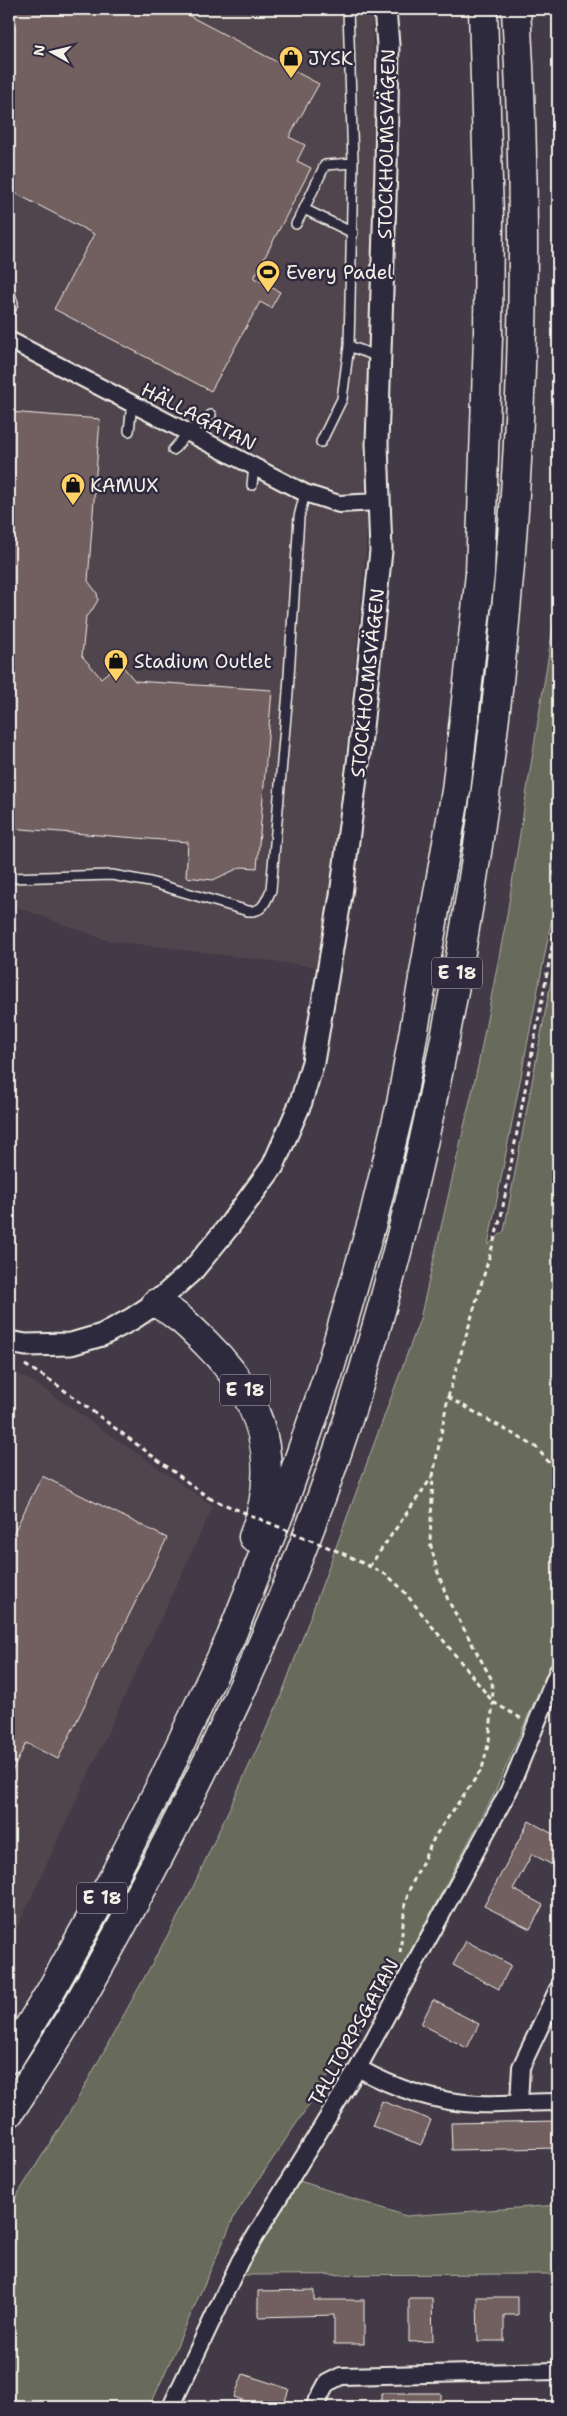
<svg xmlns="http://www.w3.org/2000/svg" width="567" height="2416" viewBox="0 0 567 2416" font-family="'Shantell Sans',sans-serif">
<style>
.built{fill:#51454e}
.green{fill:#686a5b;stroke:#aeaea2}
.building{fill:#725e5f;stroke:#f4f1e8}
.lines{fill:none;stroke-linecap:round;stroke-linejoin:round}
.service-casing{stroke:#f4f1e8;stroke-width:12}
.minor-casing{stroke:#f4f1e8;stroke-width:20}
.tertiary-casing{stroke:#f4f1e8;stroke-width:25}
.motorway-casing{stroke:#f4f1e8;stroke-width:31}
.path{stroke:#f4f1e8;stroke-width:3;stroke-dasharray:5 4;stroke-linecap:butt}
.service{stroke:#2f2a3d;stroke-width:9}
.minor{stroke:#2f2a3d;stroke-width:16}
.tertiary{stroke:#2f2a3d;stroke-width:21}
.motorway{stroke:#2f2a3d;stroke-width:28}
.path-bridge{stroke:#f4f1e8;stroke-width:3;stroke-dasharray:5 4;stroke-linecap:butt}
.labels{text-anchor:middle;stroke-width:5;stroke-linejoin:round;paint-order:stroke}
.shield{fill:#2f2a3d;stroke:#b9b5b5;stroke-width:1}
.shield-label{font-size:18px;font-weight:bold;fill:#f4f1e8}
.poi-label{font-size:19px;fill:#f4f1e8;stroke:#2f2a3d;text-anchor:start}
.street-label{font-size:19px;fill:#f4f1e8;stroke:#2f2a3d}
</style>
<rect width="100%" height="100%" fill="#433a47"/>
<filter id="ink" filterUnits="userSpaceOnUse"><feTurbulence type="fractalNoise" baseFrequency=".02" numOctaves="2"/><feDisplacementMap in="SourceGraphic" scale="10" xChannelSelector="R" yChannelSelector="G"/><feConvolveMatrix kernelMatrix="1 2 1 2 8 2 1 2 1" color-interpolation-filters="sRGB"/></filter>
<g filter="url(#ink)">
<path class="built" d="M 9,9 L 371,9 L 376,151 L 366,546 L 334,868 L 318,967 L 106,940 L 9,904 Z
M 9,1369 L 35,1383 L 213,1506 L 9,1945 Z"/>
<path class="green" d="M 558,596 L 558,887 L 488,1245 L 504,1231 L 558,944 L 558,1647 L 494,1794 L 404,1963 L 235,2215 L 152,2402 L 152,2407 L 9,2407 L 9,2208 L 76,2102 L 187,1900 L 280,1699 L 420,1319 L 478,1066 L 506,921 Z
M 300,2181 L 406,2216 L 558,2205 L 558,2274 L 241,2275 Z"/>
<path class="building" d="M 9,9 L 176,9 L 319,84 L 289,137 L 305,145 L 297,161 L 311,168 L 254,278 L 280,292 L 271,308 L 260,302 L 211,391 L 54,309 L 94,234 L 9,190 Z
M 9,412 L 100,419 L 88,581 L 97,593 L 98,600 L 91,612 L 86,616 L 82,656 L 101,678 L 120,663 L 135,681 L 272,690 L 257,868 L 241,867 L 213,880 L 186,877 L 188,842 L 9,828 Z
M 42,1476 L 167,1538 L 58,1759 L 26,1743 L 9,1778 L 9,1542 Z
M 529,1821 L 558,1837 L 558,1868 L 532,1854 L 513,1889 L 543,1905 L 530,1929 L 484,1906 Z
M 466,1941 L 511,1965 L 499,1989 L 453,1965 Z
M 433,2000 L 479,2024 L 467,2048 L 421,2024 Z
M 382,2101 L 431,2120 L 421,2145 L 372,2126 Z
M 558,2121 L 558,2148 L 452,2150 L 451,2123 Z
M 314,2290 L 314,2300 L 364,2300 L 364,2344 L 334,2344 L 334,2315 L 258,2317 L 258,2291 Z
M 477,2297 L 518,2297 L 518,2315 L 504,2315 L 504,2341 L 478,2341 Z
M 409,2298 L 432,2298 L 433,2341 L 409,2342 Z
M 243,2374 L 289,2389 L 283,2407 L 263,2407 L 234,2397 Z
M 381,2393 L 441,2393 L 441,2407 L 381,2407 Z"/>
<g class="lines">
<defs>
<path id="service" d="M 296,224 L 304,209
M 353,233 L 304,209 L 325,165 L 353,163
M 9,292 L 13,303 L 9,314
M 349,346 L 379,357
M 129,431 L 132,404
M 321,442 L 342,399 L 349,346 L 353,163 L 348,9
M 173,450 L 188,433 L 211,415
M 252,485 L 254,467
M 9,878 L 112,875 L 150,882 L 248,911 C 263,912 265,903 271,890 L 288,692 L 299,517 L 305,493"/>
<path id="minor" d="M 9,340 L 305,493 L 339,504 L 378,502
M 358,2068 C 395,2089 436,2102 478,2104 C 504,2105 532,2102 558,2102
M 519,2102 L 521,2067 L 558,1989
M 171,2407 L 240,2261 L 358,2068 L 509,1790 L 558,1671
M 314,2407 L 327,2383 L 341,2376 L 558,2371"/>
<path id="tertiary" d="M 9,1342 L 26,1345 L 71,1344 L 102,1335 L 132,1319 L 156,1303 L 193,1270 L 229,1226 L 273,1166 L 301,1102 L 313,1062 L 341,895 L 359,755 L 381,551 L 377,444 L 386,168 L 388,45 L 385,9"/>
<path id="motorway" d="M 156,1303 C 177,1314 189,1326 206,1343 C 262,1398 283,1462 253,1537
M 9,2059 L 50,1992 L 112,1880 L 163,1781 L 231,1637 L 282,1507 L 328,1375 L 373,1219 L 401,1104 L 456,791 L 480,574 L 488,337 L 489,217 L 483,9
M 9,2113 C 33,2076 58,2039 80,2001 C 162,1857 239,1708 300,1554 C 377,1358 426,1153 462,946 C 515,636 535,323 516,9"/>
</defs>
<use href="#service" class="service-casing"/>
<use href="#minor" class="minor-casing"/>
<use href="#tertiary" class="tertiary-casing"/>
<use href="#motorway" class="motorway-casing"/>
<path class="path" d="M 25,1365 L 53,1382 L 209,1498
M 448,1397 L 536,1447 L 558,1473
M 342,1553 L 387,1575 L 402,1589 L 493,1702 L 522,1719
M 369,1567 L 432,1477
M 400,1953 L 405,1904 L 410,1888 L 435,1836 L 482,1769 L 489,1741 L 493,1702 L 492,1680 L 448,1600 L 437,1570 L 430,1542 L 433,1476 L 448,1397 L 501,1217 L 558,915"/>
<use href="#service" class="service"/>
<use href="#minor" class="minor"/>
<use href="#tertiary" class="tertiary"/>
<use href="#motorway" class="motorway"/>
<path class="path-bridge" d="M 209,1498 L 342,1553"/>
</g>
</g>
<defs>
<symbol id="shop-pin" viewBox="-11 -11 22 30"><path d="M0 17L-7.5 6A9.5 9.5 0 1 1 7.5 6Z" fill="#ffd166" stroke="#2f2a3d"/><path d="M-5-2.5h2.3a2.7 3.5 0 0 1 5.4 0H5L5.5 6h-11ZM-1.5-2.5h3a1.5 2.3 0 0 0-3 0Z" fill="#111"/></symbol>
<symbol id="stadium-pin" viewBox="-11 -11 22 30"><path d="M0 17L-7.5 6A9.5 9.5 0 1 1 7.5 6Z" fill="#ffd166" stroke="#2f2a3d"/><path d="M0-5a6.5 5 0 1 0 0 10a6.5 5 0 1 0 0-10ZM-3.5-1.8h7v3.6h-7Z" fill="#111"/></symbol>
</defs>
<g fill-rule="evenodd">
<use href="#shop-pin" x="277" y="44" width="28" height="38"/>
<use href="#stadium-pin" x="254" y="258" width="28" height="38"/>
<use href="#shop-pin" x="59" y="471" width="28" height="38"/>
<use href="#shop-pin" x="102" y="647" width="28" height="38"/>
</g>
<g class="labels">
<g class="shield">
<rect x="432" y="957.5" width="50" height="31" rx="4"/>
<rect x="220" y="1374.5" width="50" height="31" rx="4"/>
<rect x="77" y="1882.5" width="50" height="31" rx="4"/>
</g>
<g class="shield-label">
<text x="457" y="979">E 18</text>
<text x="245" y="1396">E 18</text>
<text x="102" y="1904">E 18</text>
</g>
<g class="poi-label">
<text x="308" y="65">JYSK</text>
<text x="286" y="279">Every Padel</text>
<text x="90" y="492">KAMUX</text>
<text x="134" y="668">Stadium Outlet</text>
</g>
<g class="street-label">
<text transform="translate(386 144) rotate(-89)" y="7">STOCKHOLMSVÄGEN</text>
<text transform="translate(199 416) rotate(27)" y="7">HÄLLAGATAN</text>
<text transform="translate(367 683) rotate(-84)" y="7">STOCKHOLMSVÄGEN</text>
<text transform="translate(353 2032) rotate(-61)" y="7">TALLTORPSGATAN</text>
</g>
</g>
<rect width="567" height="2416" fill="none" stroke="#2f2a3d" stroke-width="30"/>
<rect x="15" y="15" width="537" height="2386" fill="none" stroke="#f4f1e8" stroke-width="2" filter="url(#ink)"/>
<g transform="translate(52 52) rotate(278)" stroke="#2f2a3d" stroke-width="4" paint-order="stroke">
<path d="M0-4L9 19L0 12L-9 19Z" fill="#f4f1e8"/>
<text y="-8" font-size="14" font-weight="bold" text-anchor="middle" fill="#f4f1e8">N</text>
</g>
</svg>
